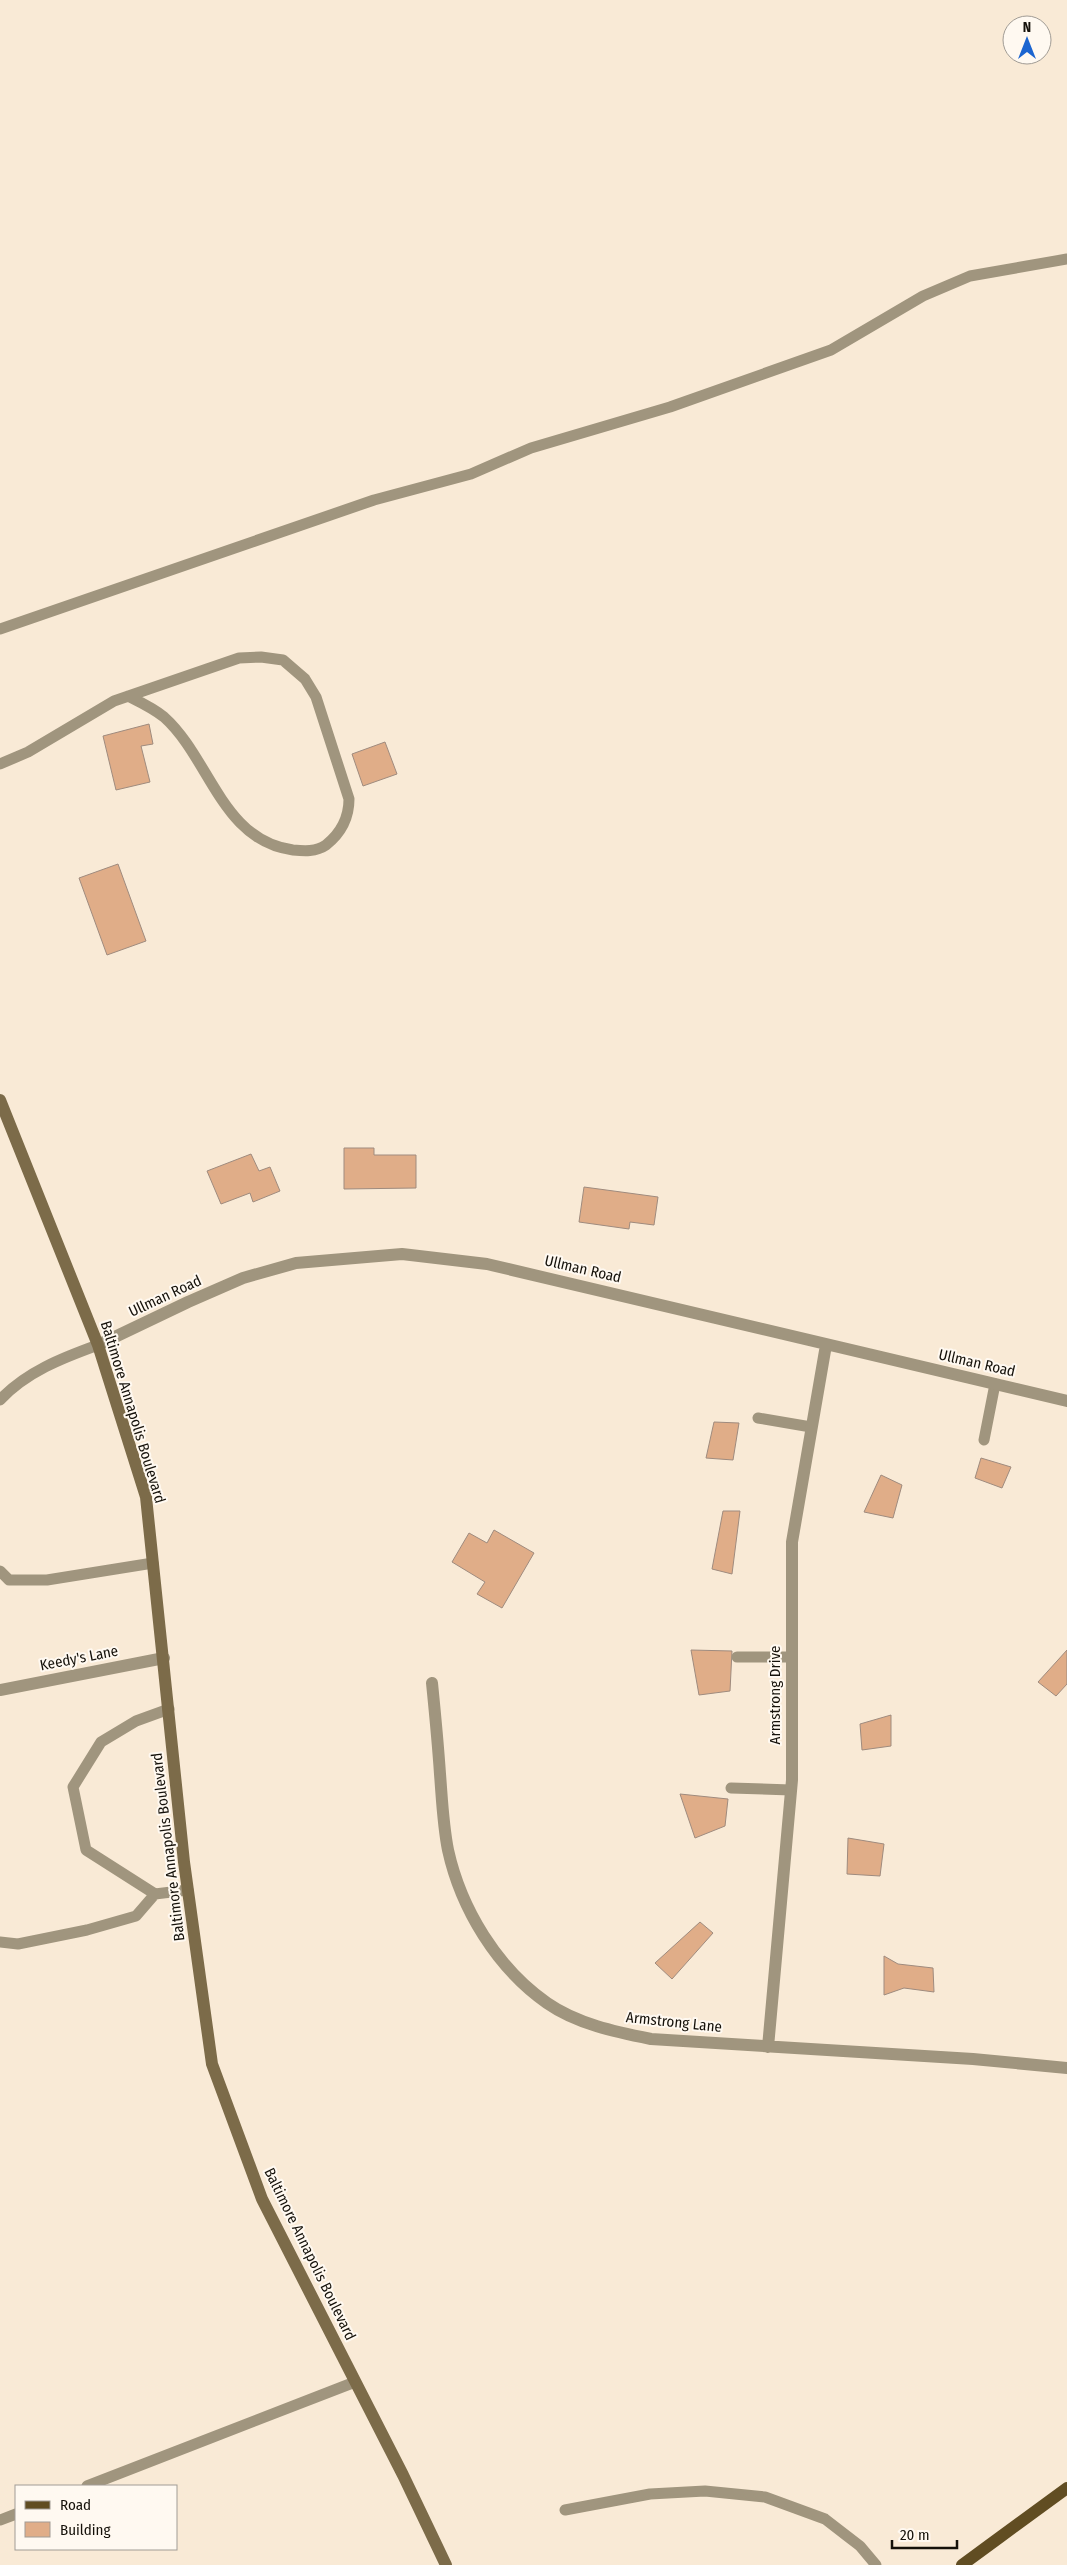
<svg xmlns="http://www.w3.org/2000/svg" width="1067" height="2565" viewBox="0 0 1067 2565" font-family="'Fira Sans Condensed',sans-serif">
<style>
.building{fill:#e0ad88;stroke:#9f8b7e}
.lines{fill:none;stroke-linecap:round;stroke-linejoin:round}
.lane{stroke:#a0957e;stroke-width:11}
.street{stroke:#a0957e;stroke-width:12}
.secondary{stroke:#7c6b49;stroke-width:12}
.primary{stroke:#614d22;stroke-width:12}
.labels{text-anchor:middle;stroke-width:4;stroke-linejoin:round;paint-order:stroke}
.street-label{font-size:15px;fill:#15110a;stroke:#fff9f1}
</style>
<rect width="100%" height="100%" fill="#f9ead6"/>
<path class="building" d="M 149,724 L 153,744 L 141,746 L 150,782 L 116,790 L 103,736 Z
M 385,742 L 397,774 L 363,786 L 352,754 Z
M 118,864 L 146,941 L 107,955 L 79,878 Z
M 344,1148 L 374,1148 L 374,1155 L 416,1155 L 416,1188 L 344,1189 Z
M 251,1154 L 259,1171 L 270,1167 L 280,1191 L 253,1202 L 250,1193 L 221,1204 L 207,1171 Z
M 584,1187 L 658,1197 L 654,1225 L 630,1222 L 629,1229 L 579,1222 Z
M 714,1422 L 739,1423 L 733,1460 L 706,1458 Z
M 981,1458 L 1011,1467 L 1002,1488 L 975,1478 Z
M 881,1475 L 902,1485 L 893,1518 L 864,1512 Z
M 723,1511 L 740,1511 L 732,1574 L 712,1569 Z
M 494,1530 L 534,1553 L 502,1608 L 477,1594 L 485,1582 L 452,1562 L 469,1533 L 487,1543 Z
M 691,1650 L 732,1651 L 730,1691 L 699,1695 Z
M 1067,1650 L 1067,1684 L 1056,1696 L 1038,1682 Z
M 891,1715 L 891,1746 L 862,1750 L 860,1724 Z
M 680,1794 L 728,1799 L 725,1826 L 695,1838 Z
M 848,1838 L 884,1844 L 880,1876 L 847,1874 Z
M 700,1922 L 713,1933 L 672,1979 L 655,1963 Z
M 884,1956 L 898,1964 L 933,1968 L 934,1992 L 904,1988 L 884,1995 Z"/>
<g class="lines">
<path class="lane" d="M 0,629 L 374,500 L 471,474 L 531,448 L 670,407 L 831,350 L 923,296 L 970,276 L 1067,259
M 0,764 L 28,752 L 114,701 L 239,658 L 261,657 L 283,660 L 305,679 L 316,697 L 349,799 C 349,818 341,833 326,845 C 316,852 304,851 293,850 C 222,841 210,758 164,717 C 153,708 140,702 128,696
M 0,1400 C 26,1372 62,1358 98,1345
M 758,1418 L 811,1427
M 984,1440 L 995,1384
M 0,1571 L 9,1580 L 47,1580 L 153,1563
M 737,1657 L 792,1657
M 169,1709 L 136,1721 L 101,1742 L 73,1787 L 86,1850 L 155,1894 L 188,1890
M 731,1788 L 791,1790
M 0,1942 L 18,1944 L 87,1930 L 136,1916 L 155,1894
M 87,2486 L 355,2382
M 565,2510 L 650,2494 L 705,2491 L 765,2497 L 825,2519 L 860,2546 L 876,2565
M 0,2520 L 16,2514"/>
<path class="street" d="M 98,1345 L 188,1302 L 243,1278 L 296,1263 L 402,1254 L 487,1264 L 1067,1401
M 432,1683 C 435,1713 438,1744 440,1774 C 442,1799 443,1825 448,1850 C 461,1909 497,1968 547,2003 C 577,2024 616,2032 651,2039 L 973,2059 L 1067,2068
M 0,1690 L 164,1658
M 768,2047 L 792,1780 L 792,1542 L 826,1345"/>
<path class="secondary" d="M 0,1100 L 98,1345 L 146,1497 L 184,1862 L 212,2064 L 262,2199 L 403,2475 L 446,2565"/>
<path class="primary" d="M 962,2565 L 1067,2488"/>
</g>
<g class="labels">
<g class="street-label">
<text transform="translate(583 1269) rotate(13)" y="5">Ullman Road</text>
<text transform="translate(165 1296) rotate(-25)" y="5">Ullman Road</text>
<text transform="translate(977 1363) rotate(13)" y="5">Ullman Road</text>
<text transform="translate(133 1412) rotate(73)" y="5">Baltimore Annapolis Boulevard</text>
<text transform="translate(79 1658) rotate(-11)" y="5">Keedy's Lane</text>
<text transform="translate(775 1695) rotate(-90)" y="5">Armstrong Drive</text>
<text transform="translate(168 1847) rotate(-97)" y="5">Baltimore Annapolis Boulevard</text>
<text transform="translate(674 2022) rotate(6)" y="5">Armstrong Lane</text>
<text transform="translate(310 2254) rotate(64)" y="5">Baltimore Annapolis Boulevard</text>
</g>
</g>
<rect x="15" y="2485" width="162" height="65" fill="#fff9f1" stroke="#a19c95"/>
<rect x="25" y="2501" width="25" height="8" fill="#614d22" stroke="#a19c95"/>
<text x="60" y="2510" font-size="15" fill="#15110a">Road</text>
<rect x="25" y="2522" width="25" height="15" fill="#e0ad88" stroke="#a19c95"/>
<text x="60" y="2535" font-size="15" fill="#15110a">Building</text>
<g transform="translate(1027 40)"><circle r="24" fill="#fff9f1" stroke="#a19c95"/>
<path d="M0-4L9 19L0 12L-9 19Z" fill="#1c65d0"/>
<text y="-8" font-size="14" font-weight="bold" text-anchor="middle" fill="#15110a">N</text>
</g>
<path d="M892 2540v8h65v-8" fill="none" stroke="#15110a" stroke-width="2.5"/>
<text x="900" y="2540" font-size="15" fill="#15110a" stroke="#fff9f1" stroke-width="4" paint-order="stroke">20 m</text>
</svg>
